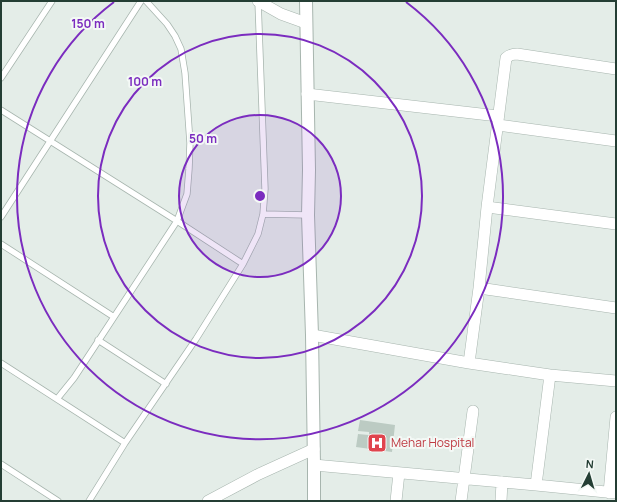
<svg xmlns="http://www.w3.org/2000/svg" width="617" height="502" viewBox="0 0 617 502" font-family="Manrope,sans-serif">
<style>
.building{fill:#bccbc3}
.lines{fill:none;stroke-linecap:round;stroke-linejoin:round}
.service-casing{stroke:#a7b5ae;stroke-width:7}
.minor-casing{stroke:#a7b5ae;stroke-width:12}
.tertiary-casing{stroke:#a7b5ae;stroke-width:14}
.service{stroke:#fff;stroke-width:5.5}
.minor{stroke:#fff;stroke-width:11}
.tertiary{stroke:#fff;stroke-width:12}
.ring{fill:none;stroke:#7b2cbf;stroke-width:2}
.labels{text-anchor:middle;stroke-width:4;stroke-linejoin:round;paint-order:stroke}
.health-label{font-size:12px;fill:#be3a42;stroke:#f4f9f6;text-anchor:start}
.centre{fill:#7b2cbf;stroke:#f4f9f6;stroke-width:2}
.ring-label{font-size:12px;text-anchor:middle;font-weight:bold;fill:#7b2cbf;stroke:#f4f9f6;stroke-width:4;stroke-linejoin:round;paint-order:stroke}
</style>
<rect width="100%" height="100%" fill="#e4ede8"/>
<path class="building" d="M 360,420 L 395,425 L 392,452 L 356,447 L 358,434 L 369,435 L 369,432 L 358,431 Z"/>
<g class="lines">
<defs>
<path id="service" d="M 1,78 L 52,1
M 1,110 L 177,221 L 243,264
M 263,214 L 308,215
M 1,217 L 141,1
M 1,244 L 114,317
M 98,340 L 166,384
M 1,363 L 125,443
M 57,399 L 74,378 L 177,221 L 187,194 L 189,169 L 190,143 L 185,73 L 181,49 L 175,36 L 167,24 L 146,1
M 1,464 L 58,501
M 89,501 L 125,443 L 196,339 L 243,264 L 258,234 L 263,214 L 265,189 L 258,1"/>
<path id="minor" d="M 258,1 L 281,14 L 306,23
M 307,94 L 498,116
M 498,125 L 616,141
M 487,207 L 616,224
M 479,288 L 616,308
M 312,335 L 469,363 L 550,375 L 616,381
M 469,363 L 479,288 L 487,207 L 506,58 C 509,55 512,54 517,54 L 616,69
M 314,465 L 536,485 L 616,493
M 536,485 L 550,375
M 609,493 L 616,417
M 208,501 L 259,474 L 314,449
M 396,501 L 399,473
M 461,501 L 473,411
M 501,501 L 502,482"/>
<path id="tertiary" d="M 306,1 L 309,170 L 308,215 L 312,335 L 314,465 L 314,501"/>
</defs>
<use href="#service" class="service-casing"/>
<use href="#minor" class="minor-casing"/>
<use href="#tertiary" class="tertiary-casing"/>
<use href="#service" class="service"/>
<use href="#minor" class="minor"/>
<use href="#tertiary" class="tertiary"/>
</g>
<circle cx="260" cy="196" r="81" fill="#7b2cbf" fill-opacity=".12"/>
<g class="ring">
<circle cx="260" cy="196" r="81"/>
<circle cx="260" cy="196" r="162"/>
<path d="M406 2A243 243 0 1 1 114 2"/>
</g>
<defs>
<symbol id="hospital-square" viewBox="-11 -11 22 22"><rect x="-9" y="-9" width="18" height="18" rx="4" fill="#e0444e" stroke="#f4f9f6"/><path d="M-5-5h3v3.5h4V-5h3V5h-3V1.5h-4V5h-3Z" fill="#fff"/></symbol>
</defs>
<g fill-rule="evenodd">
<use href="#hospital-square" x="366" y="432" width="22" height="22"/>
</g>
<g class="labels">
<g class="health-label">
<text x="391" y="447">Mehar Hospital</text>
</g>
</g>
<circle cx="260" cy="196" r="6" class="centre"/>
<g class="ring-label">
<text x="88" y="28">150 m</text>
<text x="145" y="86">100 m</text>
<text x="203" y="143">50 m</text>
</g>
<rect width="617" height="502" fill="none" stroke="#243e34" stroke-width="4"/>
<g transform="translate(589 474) rotate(5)" stroke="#f4f9f6" stroke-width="3" paint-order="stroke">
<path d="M0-3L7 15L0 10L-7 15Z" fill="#243e34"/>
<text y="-6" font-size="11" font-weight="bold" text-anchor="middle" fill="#243e34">N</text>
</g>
</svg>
